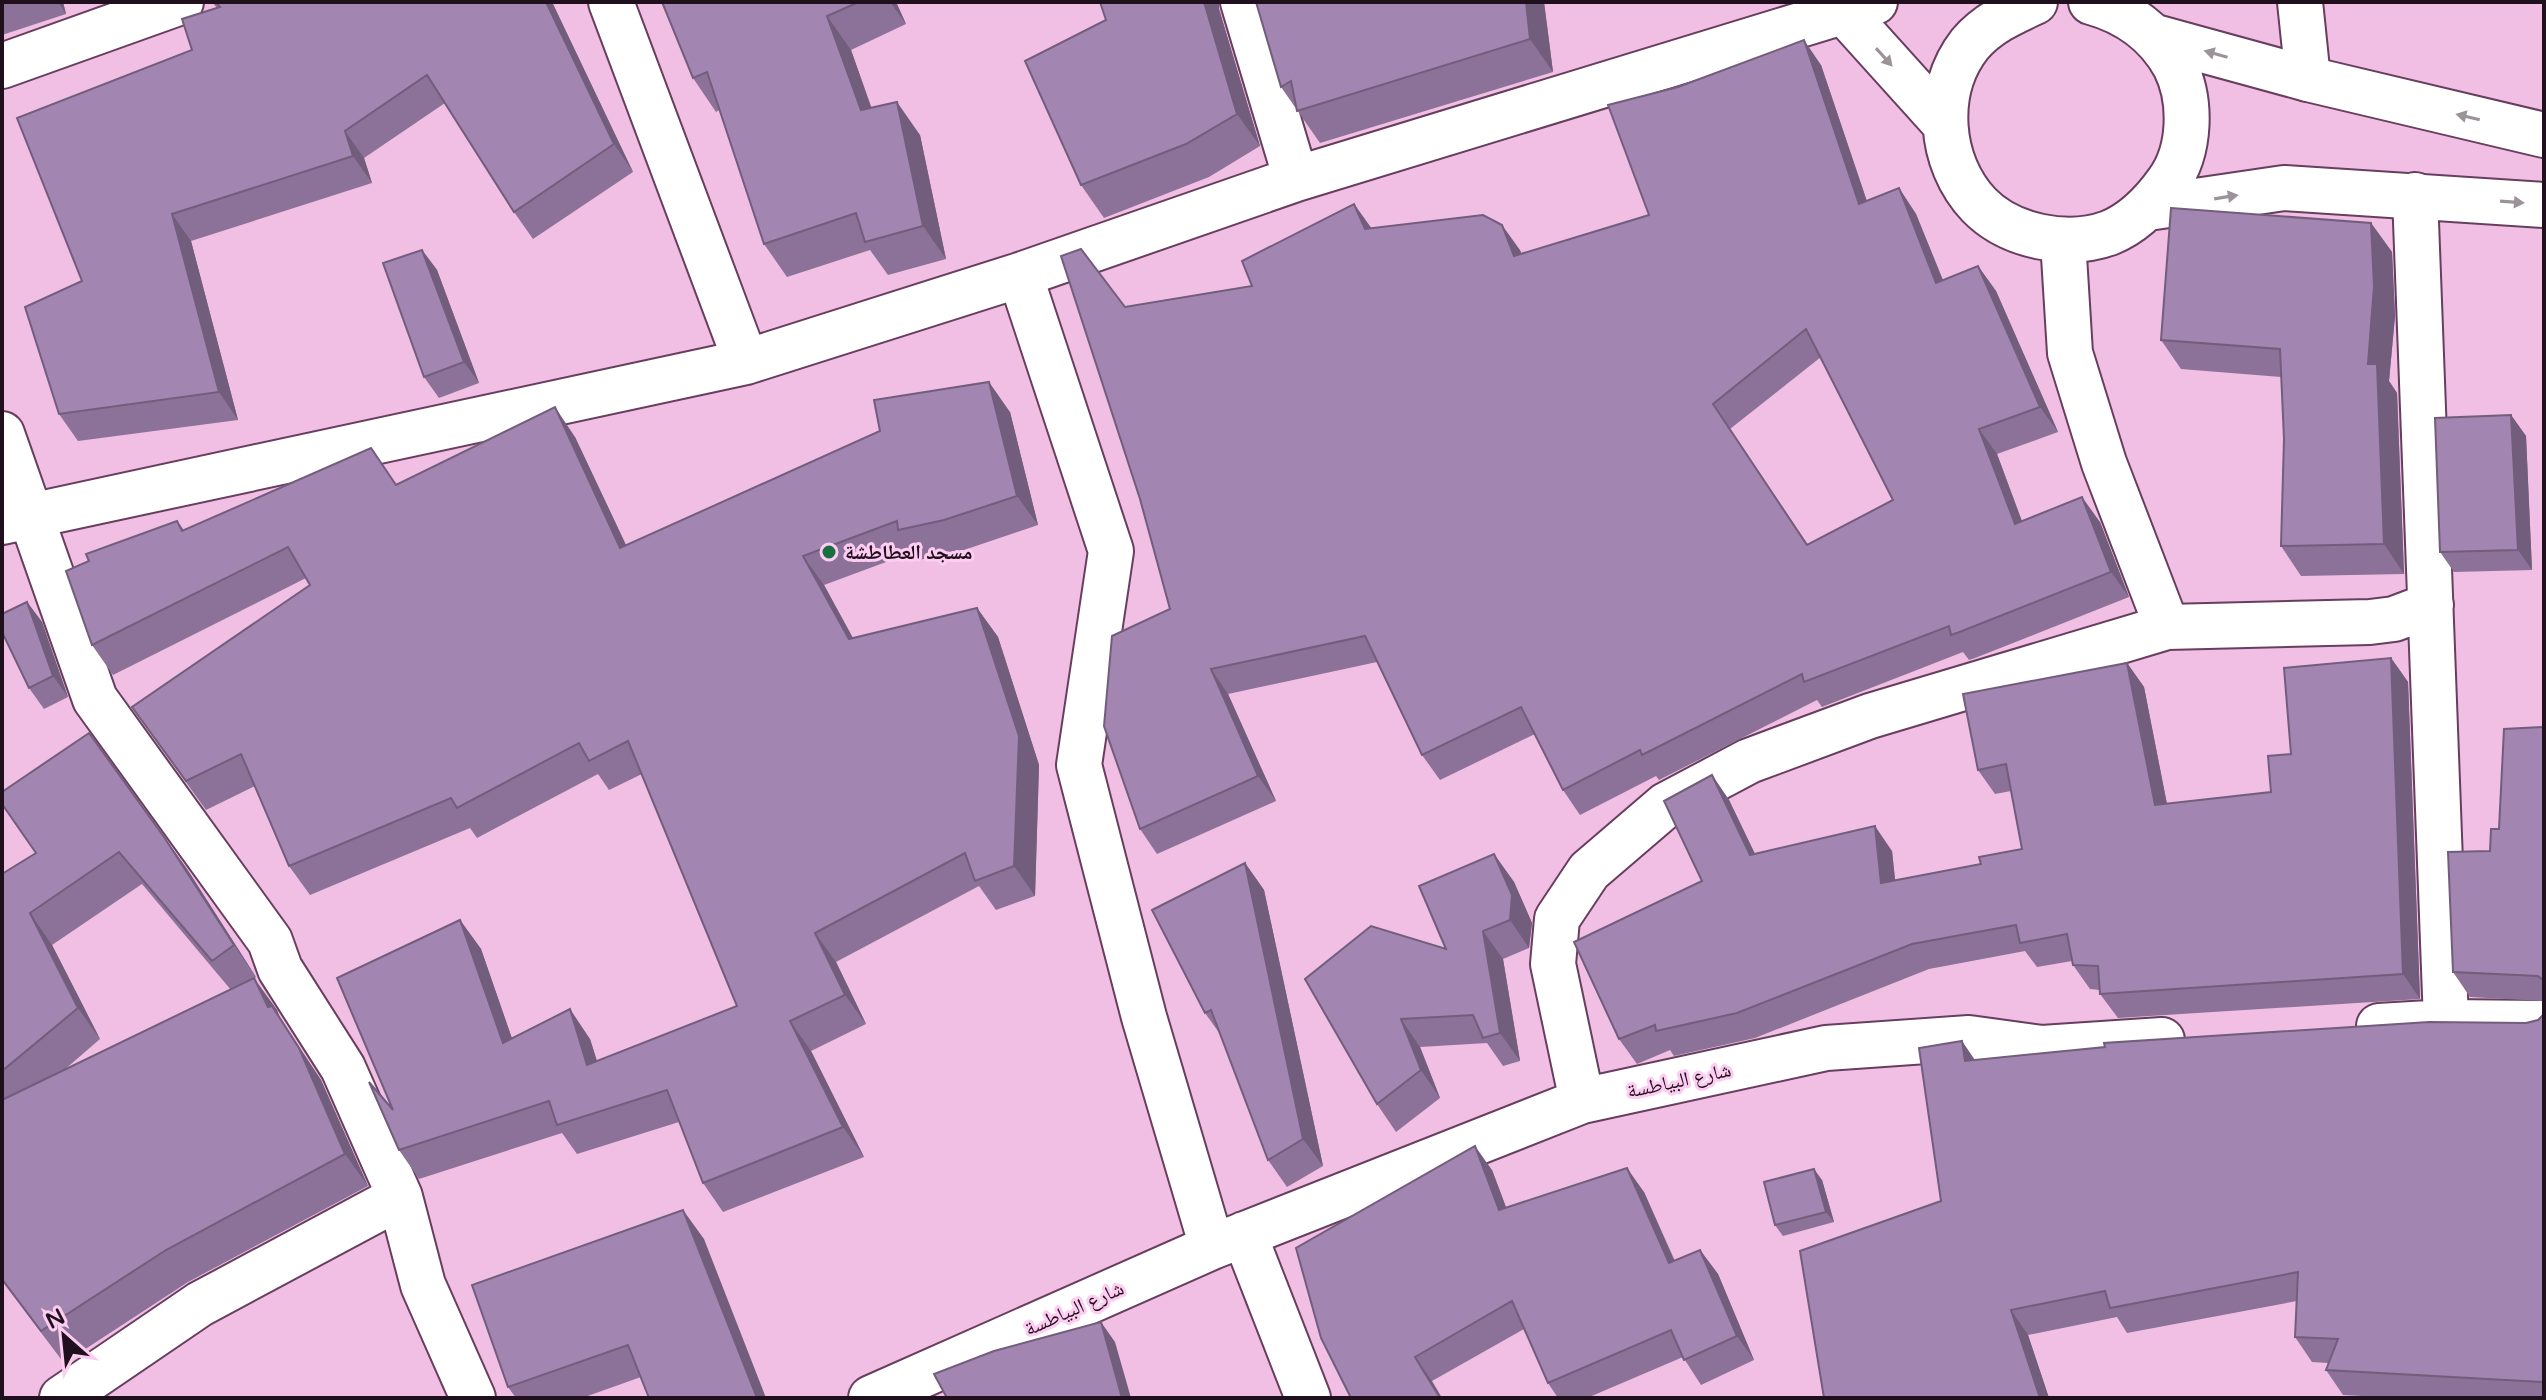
<svg xmlns="http://www.w3.org/2000/svg" width="2546" height="1400" viewBox="0 0 2546 1400" font-family="'Varela Round','Noto Naskh Arabic',sans-serif">
<style>
.lines{fill:none;stroke-linecap:round;stroke-linejoin:round}
.street-casing{stroke:#673e5e;stroke-width:48}
.secondary-casing{stroke:#673e5e;stroke-width:48}
.street{stroke:#fff;stroke-width:44}
.secondary{stroke:#fff;stroke-width:44}
.wall{fill:#8c7298;fill-rule:evenodd}
.shaded-wall{fill:#725d7c}
.building{fill:#a385b1;stroke:#725d7c;stroke-width:2;fill-rule:evenodd}
.oneway{fill:#9b9399}
.poi-dot{fill:#166e41;stroke:#fdccf1;stroke-width:3}
.labels{text-anchor:middle;stroke-width:6;stroke-linejoin:round;paint-order:stroke}
.poi-label{font-size:20px;font-weight:bold;fill:#20101d;stroke:#fdccf1;text-anchor:start}
.street-label{font-size:20px;fill:#20101d;stroke:#fdccf1}
</style>
<rect width="100%" height="100%" fill="#f0bfe3"/>
<g class="lines">
<defs>
<path id="street" d="M 611,2 L 746,362
M 1243,2 L 1296,179
M 2300,2 L 2308,79
M 2,66 L 181,2
M 2415,195 L 2446,1022
M 2063,240 L 2070,353 L 2104,463 L 2167,627
M 1020,275 L 1111,551 L 1079,765 L 1144,1017 L 1212,1247
M 2,434 L 95,699 L 270,941 L 280,969 L 343,1068 L 400,1197 L 423,1285 L 473,1398
M 2,522 L 746,362 L 1020,275 L 1296,179 L 1875,2
M 2379,1026 L 2446,1022 L 2544,1023
M 1582,1101 L 1553,964 L 1557,919 L 1589,871 L 1666,805 L 1749,761 L 1870,716 L 2167,627 L 2370,622 L 2394,619 L 2431,605
M 1244,1234 L 1308,1398
M 62,1398 L 200,1304 L 400,1197
M 871,1398 L 1212,1247 L 1582,1101 L 1826,1048 L 1969,1038 L 2042,1048 L 2162,1040"/>
<path id="secondary" d="M 1829,2 L 1843,11 L 1944,123
M 2035,2 C 2011,13 1988,23 1970,44 C 1933,91 1939,163 1979,205 C 2010,237 2068,248 2109,233 C 2134,223 2153,203 2168,182 C 2191,151 2192,100 2175,66 C 2157,33 2127,12 2091,2
M 2155,37 L 2308,79 L 2544,135
M 2148,208 L 2284,188 L 2544,205"/>
</defs>
<use href="#street" class="street-casing"/>
<use href="#secondary" class="secondary-casing"/>
<use href="#street" class="street"/>
<use href="#secondary" class="secondary"/>
</g>
<path class="wall" d="M 2,2 L 63,2 L 66,14 L 2,35 Z
M 212,2 L 552,2 L 633,172 L 533,239 L 514,212 L 445,103 L 364,158 L 372,183 L 191,241 L 238,420 L 78,441 L 59,414 L 82,281 L 192,50 L 217,8 Z
M 662,2 L 896,2 L 906,24 L 851,50 L 871,108 L 920,135 L 946,259 L 888,275 L 870,250 L 787,277 L 764,244 L 719,110 L 716,112 L 693,78 Z
M 1256,2 L 1544,2 L 1553,72 L 1320,143 L 1281,87 Z
M 1219,9 L 1260,146 L 1209,177 L 1104,218 L 1081,185 L 1106,20 Z
M 1821,65 L 1867,201 L 1899,188 L 1916,214 L 1943,280 L 1978,266 L 1996,291 L 2058,432 L 1997,454 L 2022,521 L 2100,522 L 2129,597 L 1975,658 L 1969,660 L 1963,652 L 1822,707 L 1817,700 L 1659,780 L 1656,776 L 1580,815 L 1563,790 L 1535,734 L 1440,780 L 1422,755 L 1377,662 L 1228,694 L 1276,801 L 1157,854 L 1140,829 L 1170,609 L 1125,307 L 1252,286 L 1354,204 L 1371,228 L 1520,250 L 1521,254 L 1649,215 ZM 1821,357 L 1893,500 L 1808,545 L 1730,429 Z
M 2371,223 L 2392,252 L 2395,316 L 2389,381 L 2397,393 L 2404,574 L 2301,576 L 2281,546 L 2284,439 L 2281,377 L 2181,369 L 2161,340 Z
M 422,250 L 437,270 L 479,383 L 439,398 L 424,377 Z
M 1010,412 L 1038,525 L 964,550 L 919,560 L 913,552 L 824,585 L 853,639 L 977,608 L 998,637 L 1039,765 L 1035,896 L 996,910 L 979,886 L 836,962 L 866,1024 L 811,1051 L 864,1157 L 723,1212 L 703,1183 L 679,1122 L 577,1154 L 562,1133 L 419,1179 L 399,1150 L 393,1110 L 460,920 L 481,949 L 512,1039 L 590,1039 L 597,1061 L 737,1006 L 642,774 L 609,790 L 598,774 L 477,838 L 470,828 L 310,895 L 289,866 L 255,786 L 206,810 L 132,707 L 310,585 L 306,578 L 113,675 L 92,645 L 177,521 L 184,530 L 397,485 L 575,437 L 626,545 Z
M 2511,415 L 2526,436 L 2532,570 L 2454,572 L 2440,552 Z
M 27,602 L 42,622 L 68,697 L 44,709 L 29,688 Z
M 2391,658 L 2408,682 L 2420,999 L 2118,1018 L 2100,994 L 2100,990 L 2090,989 L 2073,965 L 2072,961 L 2037,967 L 2025,951 L 1929,969 L 1755,1038 L 1674,1056 L 1670,1050 L 1637,1064 L 1619,1039 L 1702,881 L 1712,775 L 1729,800 L 1755,854 L 1892,851 L 1895,880 L 1981,864 L 2022,849 L 2011,791 L 1995,794 L 1978,770 L 2127,663 L 2144,687 L 2167,804 L 2271,792 L 2291,754 Z
M 2544,727 L 2544,1001 L 2470,997 L 2453,972 L 2490,851 Z
M 164,837 L 187,869 L 256,977 L 254,979 L 277,1010 L 280,1018 L 321,1080 L 368,1186 L 188,1282 L 64,1363 L 2,1281 L 2,874 ZM 142,884 L 231,990 L 63,1071 L 100,1039 L 52,945 Z
M 1494,854 L 1514,882 L 1532,923 L 1529,948 L 1503,959 L 1520,1061 L 1503,1066 L 1487,1043 L 1420,1047 L 1440,1098 L 1396,1132 L 1377,1104 L 1305,979 L 1446,949 Z
M 1245,863 L 1264,890 L 1323,1166 L 1287,1187 L 1268,1160 L 1220,1034 L 1205,1013 Z
M 2544,1014 L 2544,1398 L 2400,1398 L 2343,1395 L 2326,1370 L 2328,1363 L 2312,1362 L 2295,1337 L 2297,1301 L 2127,1333 L 2117,1317 L 2028,1335 L 2049,1398 L 1824,1398 L 1941,1201 L 1975,1060 L 2526,1023 L 2538,1020 Z
M 1492,1170 L 1506,1207 L 1644,1192 L 1675,1261 L 1700,1250 L 1718,1274 L 1754,1360 L 1701,1385 L 1683,1357 L 1587,1398 L 1558,1398 L 1548,1383 L 1524,1329 L 1432,1381 L 1351,1398 Z
M 1822,1180 L 1834,1222 L 1783,1236 L 1775,1225 Z
M 704,1239 L 641,1377 L 582,1398 L 516,1398 L 508,1387 Z"/>
<path class="shaded-wall" d="M 58,2 L 63,2 L 66,14 Z
M 546,2 L 552,2 L 633,172 L 614,144 Z
M 890,2 L 896,2 L 906,24 Z
M 1204,2 L 1219,2 L 1219,9 L 1260,146 L 1237,114 Z
M 1526,2 L 1544,2 L 1553,72 L 1530,39 Z
M 827,16 L 851,50 L 884,143 L 861,110 Z
M 1804,40 L 1821,65 L 1876,229 L 1859,204 Z
M 897,102 L 920,135 L 946,259 L 923,226 Z
M 345,131 L 364,158 L 372,183 L 353,156 Z
M 1899,188 L 1916,214 L 1954,308 L 1936,283 Z
M 1354,204 L 1372,229 L 1365,229 Z
M 172,214 L 191,241 L 238,420 L 219,392 Z
M 2371,223 L 2392,252 L 2395,316 L 2389,381 L 2397,393 L 2404,574 L 2384,544 L 2368,364 Z
M 1502,225 L 1520,250 L 1532,281 L 1514,256 Z
M 422,250 L 437,270 L 479,383 L 464,362 Z
M 1978,266 L 1996,291 L 2058,432 L 2040,407 Z
M 989,382 L 1010,412 L 1038,525 L 1017,496 Z
M 555,407 L 575,437 L 641,577 L 620,548 Z
M 2511,415 L 2526,436 L 2532,570 L 2518,550 Z
M 1979,429 L 1997,454 L 2032,549 L 2015,524 Z
M 2082,497 L 2100,522 L 2129,597 L 2111,572 Z
M 803,556 L 824,585 L 870,669 L 849,639 Z
M 27,602 L 42,622 L 68,697 L 53,676 Z
M 977,608 L 998,637 L 1039,765 L 1035,896 L 1014,866 Z
M 2391,658 L 2408,682 L 2420,999 L 2403,974 Z
M 2127,663 L 2144,687 L 2172,830 L 2155,805 Z
M 1211,669 L 1228,694 L 1276,801 L 1258,776 Z
M 1712,775 L 1729,800 L 1767,879 L 1750,855 Z
M 1875,826 L 1892,851 L 1898,907 L 1881,883 Z
M 164,837 L 187,869 L 256,977 L 234,945 Z
M 1494,854 L 1514,882 L 1532,923 L 1529,948 L 1510,920 Z
M 1245,863 L 1264,890 L 1323,1166 L 1303,1139 Z
M 30,913 L 52,945 L 100,1039 L 78,1008 Z
M 460,920 L 481,949 L 524,1073 L 503,1043 Z
M 1483,931 L 1503,959 L 1520,1061 L 1500,1033 Z
M 815,933 L 836,962 L 866,1024 L 845,995 Z
M 254,978 L 277,1010 L 280,1018 L 321,1080 L 368,1186 L 345,1154 L 268,1007 Z
M 570,1009 L 590,1039 L 607,1094 L 587,1065 Z
M 1401,1019 L 1420,1047 L 1440,1098 L 1421,1070 Z
M 790,1021 L 811,1051 L 864,1157 L 843,1127 Z
M 1962,1041 L 1979,1066 L 1965,1061 Z
M 1475,1146 L 1492,1170 L 1516,1234 L 1499,1210 Z
M 1627,1168 L 1644,1192 L 1686,1288 L 1669,1263 Z
M 1814,1169 L 1822,1180 L 1834,1222 L 1826,1212 Z
M 683,1210 L 704,1239 L 766,1398 L 757,1398 Z
M 1700,1250 L 1718,1274 L 1754,1360 L 1737,1336 Z
M 2011,1310 L 2028,1335 L 2049,1398 L 2040,1398 Z
M 1101,1322 L 1115,1342 L 1131,1398 L 1122,1398 Z
M 1415,1357 L 1432,1381 L 1442,1398 L 1440,1398 Z"/>
<path class="building" d="M 216,2 L 546,2 L 614,144 L 514,212 L 427,75 L 345,131 L 353,156 L 172,214 L 219,392 L 59,414 L 25,307 L 82,281 L 17,118 L 192,50 L 182,19 L 220,7 Z
M 662,2 L 859,2 L 827,16 L 861,110 L 897,102 L 923,226 L 865,242 L 856,213 L 764,244 L 707,72 L 693,78 Z
M 1100,2 L 1204,2 L 1237,114 L 1186,144 L 1081,185 L 1025,61 L 1106,20 Z
M 1256,2 L 1526,2 L 1530,39 L 1297,111 L 1291,81 L 1281,87 Z
M 1804,40 L 1859,204 L 1899,188 L 1936,283 L 1978,266 L 2040,407 L 1979,429 L 2015,524 L 2082,497 L 2111,572 L 1957,633 L 1951,635 L 1949,626 L 1804,682 L 1802,674 L 1642,755 L 1640,750 L 1563,790 L 1521,707 L 1422,755 L 1365,636 L 1211,669 L 1258,776 L 1140,829 L 1104,726 L 1112,636 L 1170,609 L 1140,499 L 1061,256 L 1081,249 L 1125,307 L 1252,286 L 1242,261 L 1354,204 L 1365,229 L 1483,215 L 1502,225 L 1514,256 L 1649,215 L 1608,105 L 1678,87 ZM 1806,329 L 1893,500 L 1807,545 L 1713,404 Z
M 2171,208 L 2371,223 L 2374,286 L 2368,364 L 2377,364 L 2384,544 L 2281,546 L 2284,439 L 2280,349 L 2161,340 Z
M 422,250 L 464,362 L 424,377 L 383,263 Z
M 989,382 L 1017,496 L 944,520 L 898,530 L 897,521 L 803,556 L 849,639 L 977,608 L 1019,736 L 1014,866 L 975,881 L 965,853 L 815,933 L 845,995 L 790,1021 L 843,1127 L 703,1183 L 667,1090 L 557,1125 L 549,1101 L 399,1150 L 369,1082 L 393,1110 L 337,978 L 460,920 L 503,1043 L 570,1009 L 587,1065 L 737,1006 L 628,741 L 589,761 L 579,743 L 457,808 L 451,798 L 289,866 L 241,754 L 186,781 L 132,707 L 310,585 L 288,547 L 92,645 L 66,571 L 89,561 L 86,554 L 177,521 L 182,531 L 371,448 L 396,485 L 555,407 L 620,548 L 880,431 L 874,400 Z
M 2511,415 L 2518,550 L 2440,552 L 2435,418 Z
M 27,602 L 53,676 L 29,688 L 2,632 L 2,614 Z
M 2391,658 L 2403,974 L 2100,994 L 2098,966 L 2073,965 L 2067,934 L 2020,943 L 2016,925 L 1912,944 L 1737,1013 L 1656,1031 L 1655,1025 L 1619,1039 L 1574,942 L 1702,881 L 1664,801 L 1712,775 L 1750,855 L 1875,826 L 1881,883 L 1981,864 L 1979,857 L 2022,849 L 2006,764 L 1978,770 L 1963,694 L 2127,663 L 2155,805 L 2271,792 L 2268,756 L 2291,754 L 2284,668 Z
M 2544,727 L 2544,981 L 2538,976 L 2453,972 L 2448,852 L 2490,851 L 2491,829 L 2499,829 L 2504,729 Z
M 89,733 L 164,837 L 234,945 L 212,961 L 119,852 L 30,913 L 78,1008 L 2,1071 L 2,874 L 36,853 L 2,804 L 2,792 Z
M 1494,854 L 1512,895 L 1510,920 L 1483,931 L 1500,1033 L 1483,1038 L 1473,1015 L 1401,1019 L 1421,1070 L 1377,1104 L 1305,979 L 1371,926 L 1446,949 L 1419,886 Z
M 1245,863 L 1303,1139 L 1268,1160 L 1211,1010 L 1205,1013 L 1152,910 Z
M 254,978 L 268,1007 L 272,1006 L 299,1048 L 345,1154 L 166,1250 L 41,1331 L 2,1279 L 2,1100 Z
M 2544,1014 L 2544,1382 L 2326,1370 L 2338,1339 L 2295,1337 L 2298,1272 L 2110,1308 L 2105,1291 L 2011,1310 L 2040,1398 L 1824,1398 L 1800,1251 L 1941,1201 L 1919,1048 L 1962,1041 L 1965,1061 L 2105,1047 L 2104,1043 L 2429,1022 L 2526,1023 L 2538,1020 Z
M 1475,1146 L 1499,1210 L 1627,1168 L 1669,1263 L 1700,1250 L 1737,1336 L 1684,1360 L 1671,1330 L 1548,1383 L 1512,1301 L 1415,1357 L 1440,1398 L 1351,1398 L 1321,1338 L 1296,1248 Z
M 1814,1169 L 1826,1212 L 1775,1225 L 1764,1182 Z
M 683,1210 L 757,1398 L 649,1398 L 628,1345 L 508,1387 L 472,1285 Z
M 1101,1322 L 1122,1398 L 947,1398 L 934,1374 L 994,1351 Z"/>
<defs><path id="oneway-solid" d="M-6-.8H1V-3.2L6.5 0L1 3.2V.8H-6Z" transform="scale(2)"/></defs>
<g class="oneway">
<use href="#oneway-solid" transform="translate(2216 54) rotate(-164)"/>
<use href="#oneway-solid" transform="translate(1884 57) rotate(48)"/>
<use href="#oneway-solid" transform="translate(2468 117) rotate(-167)"/>
<use href="#oneway-solid" transform="translate(2226 197) rotate(-9)"/>
<use href="#oneway-solid" transform="translate(2512 202) rotate(4)"/>
</g>
<circle class="poi-dot" cx="829" cy="552" r="8"/>
<g class="labels">
<g class="poi-label">
<text x="845" y="559">مسجد العطاطشة</text>
</g>
<g class="street-label">
<text transform="translate(1679 1080) rotate(-12)" y="7">شارع البياطسة</text>
<text transform="translate(1074 1308) rotate(-24)" y="7">شارع البياطسة</text>
</g>
</g>
<rect width="2546" height="1400" fill="none" stroke="#20101d" stroke-width="8"/>
<g transform="translate(64 1336) rotate(333)" stroke="#fdccf1" stroke-width="6" paint-order="stroke">
<path d="M0-6L14 30L0 20L-14 30Z" fill="#20101d"/>
<text y="-12" font-size="22" font-weight="bold" text-anchor="middle" fill="#20101d">N</text>
</g>
</svg>
